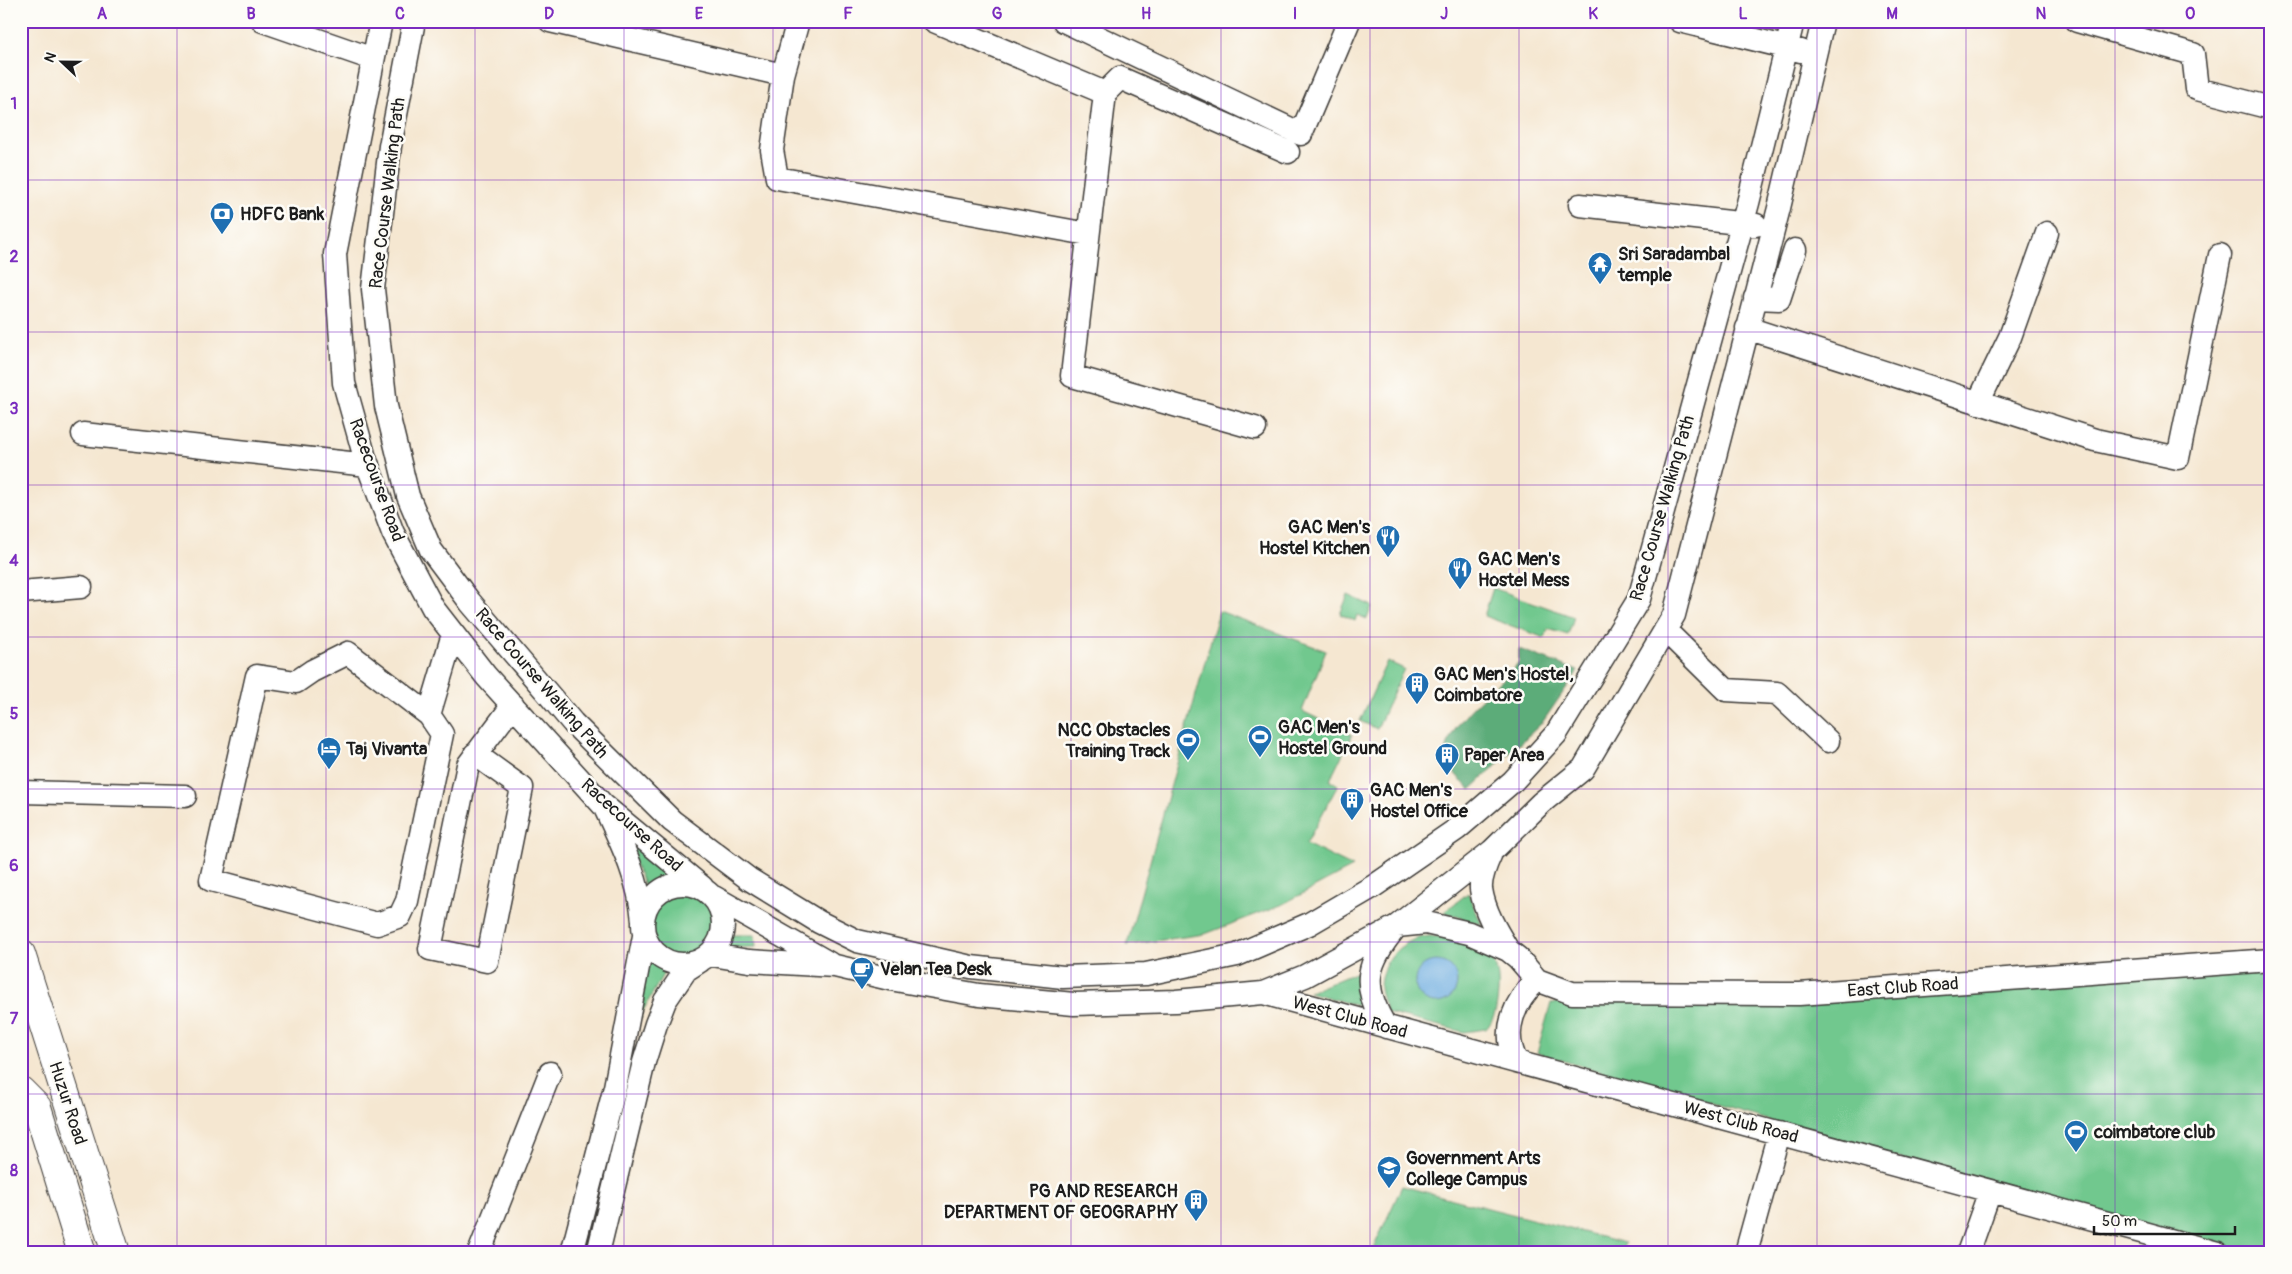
<svg xmlns="http://www.w3.org/2000/svg" width="2292" height="1274" viewBox="0 0 2292 1274" font-family="Pangolin,sans-serif">
<style>
.green{fill:#71c88e;stroke:#467255}
.forest{fill:#5cac79;stroke:#3c644a}
.water{fill:#6eade1;stroke:#45647e}
.lines{fill:none;stroke-linecap:round;stroke-linejoin:round}
.minor-casing{stroke:#3d3a37;stroke-width:25}
.major-casing{stroke:#3d3a37;stroke-width:30}
.minor{stroke:#fff;stroke-width:22}
.major{stroke:#fff;stroke-width:28}
.grid{fill:none;stroke:#7b2cbf;stroke-width:1;stroke-opacity:0.55}
.labels{text-anchor:middle;stroke-width:5;stroke-linejoin:round;paint-order:stroke}
.street-label{font-size:18px;fill:#1c1c1c;stroke:#fdfcf7}
.poi-label{font-size:18px;font-weight:bold;fill:#1c1c1c;stroke:#fdfcf7;text-anchor:start}
.neatline{fill:none;stroke:#7b2cbf;stroke-width:2}
.grid-label{font-size:16px;text-anchor:middle;font-weight:bold;fill:#7b2cbf}
</style>
<rect width="100%" height="100%" fill="#fdfcf7"/>
<filter id="ink" filterUnits="userSpaceOnUse"><feTurbulence type="fractalNoise" baseFrequency=".02" numOctaves="2"/><feDisplacementMap in="SourceGraphic" scale="10" xChannelSelector="R" yChannelSelector="G"/><feConvolveMatrix kernelMatrix="1 2 1 2 8 2 1 2 1" color-interpolation-filters="sRGB"/></filter>
<filter id="wash" filterUnits="userSpaceOnUse"><feTurbulence type="fractalNoise" baseFrequency=".0096" numOctaves="4" result="noise"/><feDisplacementMap in="SourceGraphic" scale="20" xChannelSelector="R" yChannelSelector="G"/><feGaussianBlur stdDeviation="1.12" result="paint"/><feColorMatrix in="noise" values="0 0 0 0 0 0 0 0 0 0 0 0 0 0 0 0 0 1.4 0 .05"/><feComposite in="paint" operator="in"/></filter>
<g filter="url(#wash)">
<rect width="100%" height="100%" fill="#f5e7d1"/>
<path class="green" d="M 1493,588 L 1574,617 L 1568,635 L 1548,629 L 1545,638 L 1484,616 Z
M 1348,595 L 1372,606 L 1367,619 L 1357,615 L 1355,621 L 1340,614 Z
M 1219,611 L 1326,651 L 1302,711 L 1352,735 L 1330,780 L 1338,785 L 1306,844 L 1353,867 L 1281,905 L 1205,934 L 1127,945 Z
M 1387,661 L 1404,669 L 1377,729 L 1360,721 Z
M 616,822 L 668,873 L 658,884 L 646,889 Z
M649 924a34 34 0 1 1 68 0a34 34 0 1 1-68 0Z
M 1468,893 L 1482,925 L 1444,912 Z
M 727,935 L 755,935 L 756,947 L 726,948 Z
M 1430,936 C 1470,940 1502,944 1498,993 C 1497,1007 1495,1019 1486,1029 L 1464,1032 L 1387,1013 C 1385,1005 1380,995 1380,987 C 1381,959 1403,938 1430,936 Z
M 648,960 L 658,963 L 666,969 L 633,1029 Z
M 2271,967 L 2271,1253 L 2224,1253 L 1537,1053 L 1551,1003 Z
M 1357,972 L 1358,1006 L 1309,992 Z
M 1402,1186 L 1625,1243 L 1621,1253 L 1371,1253 Z"/>
<path class="forest" d="M 1519,649 L 1578,671 L 1542,723 L 1470,790 L 1445,763 C 1444,724 1488,695 1513,670 L 1519,661 Z"/>
<path class="water" d="M1415 982a21 21 0 1 1 42 0a21 21 0 1 1-42 0Z"/>
</g>
<g filter="url(#ink)">
<g class="lines">
<defs>
<path id="minor" d="M 263,21 L 373,59
M 381,21 L 335,254 L 344,383 L 365,458 L 393,533 L 433,608 L 486,676 L 603,805 L 702,887
M 414,21 L 390,146 L 373,289 L 386,406 L 408,496 L 431,550 L 470,602 L 573,723 L 672,821 L 749,879 L 819,922 L 857,941 L 971,967 L 1063,977 L 1146,974 L 1237,955 L 1309,924 L 1374,886 L 1457,829 L 1513,781 L 1556,734 L 1639,599 L 1748,203 L 1793,21
M 550,21 L 783,75 L 798,21
M 934,21 L 1105,93
M 1064,21 L 1301,134 L 1349,21
M 1680,21 L 1801,51
M 2077,21 L 2193,54 L 2197,89 L 2271,108
M 783,75 L 772,150 L 777,178 L 1088,234
M 1580,205 L 1756,225
M 1755,298 L 1779,299 L 1795,250
M 1747,328 L 2095,440 L 2178,458 L 2220,255
M 1978,403 L 2010,337 L 2047,233
M 1255,428 L 1072,376 L 1105,93 L 1120,78 L 1288,152
M 83,434 L 368,465
M 21,592 L 81,587
M 1665,630 L 1726,690 L 1777,693 L 1828,741
M 429,715 L 348,653 L 312,671 L 296,682 L 257,676 L 211,880 L 377,924 L 400,916 L 407,901 L 442,734 L 429,715 L 453,634
M 475,754 L 522,788 L 487,961 L 430,949 L 468,765 L 513,705
M 21,792 L 185,796
M 605,808 C 622,844 640,881 643,921
M 1492,851 C 1487,862 1480,876 1481,889 C 1484,911 1497,932 1508,950
M643 924a40 40 0 1 1 80 0a40 40 0 1 1-80 0Z
M 714,897 L 829,963
M 712,955 L 749,961 L 835,966 L 890,979 L 979,995 L 1074,1004 L 1176,1001 L 1263,993 L 1305,976 L 1397,926 L 1492,851 L 1541,803 L 1583,769 L 1674,615 L 1779,208 L 1823,21
M 1263,993 L 2218,1253
M 1386,1027 C 1360,985 1366,963 1397,926 L 1426,923 L 1469,933 L 1508,950 L 1518,958 L 1537,980 L 1572,993 L 1799,994 L 2271,960
M 1516,1060 C 1501,1030 1515,1001 1537,980
M 479,1253 L 550,1073
M 572,1253 L 615,1087 L 644,936
M 598,1253 L 644,1062 L 656,1024 L 665,1001 L 686,970 L 700,961
M 1746,1253 L 1779,1133
M 1968,1253 L 1990,1191"/>
<path id="major" d="M 21,954 L 116,1253
M 21,1091 L 37,1107 L 82,1253"/>
</defs>
<use href="#minor" class="minor-casing"/>
<use href="#major" class="major-casing"/>
<use href="#minor" class="minor"/>
<use href="#major" class="major"/>
</g>
</g>
<path class="grid" d="M 177,21 L 177,1253M 326,21 L 326,1253M 475,21 L 475,1253M 624,21 L 624,1253M 773,21 L 773,1253M 922,21 L 922,1253M 1071,21 L 1071,1253M 1221,21 L 1221,1253M 1370,21 L 1370,1253M 1519,21 L 1519,1253M 1668,21 L 1668,1253M 1817,21 L 1817,1253M 1966,21 L 1966,1253M 2115,21 L 2115,1253M 21,180 L 2271,180M 21,332 L 2271,332M 21,485 L 2271,485M 21,637 L 2271,637M 21,789 L 2271,789M 21,942 L 2271,942M 21,1094 L 2271,1094"/>
<defs>
<symbol id="bank-pin" viewBox="-11 -11 22 30"><path d="M0 17L-7.5 6A9.5 9.5 0 1 1 7.5 6Z" fill="#1f6fb2" stroke="#fdfcf7"/><path d="M-6-4H6V4H-6ZM0-2.3a2.3 2.3 0 1 0 0 4.6a2.3 2.3 0 1 0 0-4.6Z" fill="#fff"/></symbol>
<symbol id="temple-pin" viewBox="-11 -11 22 30"><path d="M0 17L-7.5 6A9.5 9.5 0 1 1 7.5 6Z" fill="#1f6fb2" stroke="#fdfcf7"/><path d="M0-6L5-2H3V0L6.5 2.5H4V6H1.5V3h-3V6H-4V2.5H-6.5L-3 0V-2H-5Z" fill="#fff"/></symbol>
<symbol id="restaurant-pin" viewBox="-11 -11 22 30"><path d="M0 17L-7.5 6A9.5 9.5 0 1 1 7.5 6Z" fill="#1f6fb2" stroke="#fdfcf7"/><path d="M-5-6h1v4h1v-4h1v4h1v-4h1v5L-1.5 .5V6h-2V.5L-5-1ZM5-6V6H3V1.5H1.5Q1.5-4 5-6Z" fill="#fff"/></symbol>
<symbol id="building-pin" viewBox="-11 -11 22 30"><path d="M0 17L-7.5 6A9.5 9.5 0 1 1 7.5 6Z" fill="#1f6fb2" stroke="#fdfcf7"/><path d="M-4-6H4V6H1V3H-1V6H-4ZM-2.5-4.3h1.7v1.8h-1.7ZM.8-4.3h1.7v1.8H.8ZM-2.5-1h1.7V.8h-1.7ZM.8-1h1.7V.8H.8Z" fill="#fff"/></symbol>
<symbol id="stadium-pin" viewBox="-11 -11 22 30"><path d="M0 17L-7.5 6A9.5 9.5 0 1 1 7.5 6Z" fill="#1f6fb2" stroke="#fdfcf7"/><path d="M0-5a6.5 5 0 1 0 0 10a6.5 5 0 1 0 0-10ZM-3.5-1.8h7v3.6h-7Z" fill="#fff"/></symbol>
<symbol id="hotel-pin" viewBox="-11 -11 22 30"><path d="M0 17L-7.5 6A9.5 9.5 0 1 1 7.5 6Z" fill="#1f6fb2" stroke="#fdfcf7"/><path d="M-6-4.5h1.5V1H6V5H4.5V3h-9V5H-6ZM-4 0a1.8 1.8 0 1 1 3.6 0ZM.5 0V-2.5h3Q6-2.5 6 0Z" fill="#fff"/></symbol>
<symbol id="cafe-pin" viewBox="-11 -11 22 30"><path d="M0 17L-7.5 6A9.5 9.5 0 1 1 7.5 6Z" fill="#1f6fb2" stroke="#fdfcf7"/><path d="M-5.5-4.5H6V0H3Q3 3.5 0 3.5H-2.5Q-5.5 3.5-5.5 0ZM3-3.2v2h1.7v-2ZM-6 4.5H4V6H-6Z" fill="#fff"/></symbol>
<symbol id="university-pin" viewBox="-11 -11 22 30"><path d="M0 17L-7.5 6A9.5 9.5 0 1 1 7.5 6Z" fill="#1f6fb2" stroke="#fdfcf7"/><path d="M0-5L7-2L0 1L-7-2ZM-4 1L0 2.5L4 1V4Q0 6-4 4Z" fill="#fff"/></symbol>
</defs>
<g fill-rule="evenodd">
<use href="#bank-pin" x="208" y="200" width="28" height="38"/>
<use href="#temple-pin" x="1586" y="250" width="28" height="38"/>
<use href="#restaurant-pin" x="1374" y="523" width="28" height="38"/>
<use href="#restaurant-pin" x="1446" y="555" width="28" height="38"/>
<use href="#building-pin" x="1403" y="670" width="28" height="38"/>
<use href="#stadium-pin" x="1246" y="723" width="28" height="38"/>
<use href="#stadium-pin" x="1174" y="726" width="28" height="38"/>
<use href="#hotel-pin" x="315" y="735" width="28" height="38"/>
<use href="#building-pin" x="1433" y="741" width="28" height="38"/>
<use href="#building-pin" x="1338" y="786" width="28" height="38"/>
<use href="#cafe-pin" x="848" y="955" width="28" height="38"/>
<use href="#stadium-pin" x="2062" y="1118" width="28" height="38"/>
<use href="#university-pin" x="1375" y="1154" width="28" height="38"/>
<use href="#building-pin" x="1182" y="1187" width="28" height="38"/>
</g>
<g class="labels">
<g class="street-label">
<text transform="translate(387 193) rotate(-83)" y="6">Race Course Walking Path</text>
<text transform="translate(377 480) rotate(70)" y="6">Racecourse Road</text>
<text transform="translate(1662 508) rotate(-74)" y="6">Race Course Walking Path</text>
<text transform="translate(542 683) rotate(49)" y="6">Race Course Walking Path</text>
<text transform="translate(632 825) rotate(42)" y="6">Racecourse Road</text>
<text transform="translate(1903 987) rotate(-4)" y="6">East Club Road</text>
<text transform="translate(1350 1017) rotate(15)" y="6">West Club Road</text>
<text transform="translate(68 1103) rotate(72)" y="6">Huzur Road</text>
<text transform="translate(1741 1122) rotate(15)" y="6">West Club Road</text>
</g>
<g class="poi-label">
<text x="240" y="220">HDFC Bank</text>
<text x="1618" y="260">Sri Saradambal<tspan x="1618" dy="21">temple</tspan></text>
<text x="1370" y="533" text-anchor="end">GAC Men's<tspan x="1370" dy="21">Hostel Kitchen</tspan></text>
<text x="1478" y="565">GAC Men's<tspan x="1478" dy="21">Hostel Mess</tspan></text>
<text x="1434" y="680">GAC Men's Hostel,<tspan x="1434" dy="21">Coimbatore</tspan></text>
<text x="1278" y="733">GAC Men's<tspan x="1278" dy="21">Hostel Ground</tspan></text>
<text x="1170" y="736" text-anchor="end">NCC Obstacles<tspan x="1170" dy="21">Training Track</tspan></text>
<text x="346" y="755">Taj Vivanta</text>
<text x="1464" y="761">Paper Area</text>
<text x="1370" y="796">GAC Men's<tspan x="1370" dy="21">Hostel Office</tspan></text>
<text x="880" y="975">Velan Tea Desk</text>
<text x="2094" y="1138">coimbatore club</text>
<text x="1406" y="1164">Government Arts<tspan x="1406" dy="21">College Campus</tspan></text>
<text x="1178" y="1197" text-anchor="end">PG AND RESEARCH<tspan x="1178" dy="21">DEPARTMENT OF GEOGRAPHY</tspan></text>
</g>
</g>
<rect width="2292" height="1274" fill="none" stroke="#fdfcf7" stroke-width="55"/>
<g transform="translate(62 62) rotate(292)" stroke="#fdfcf7" stroke-width="4" paint-order="stroke">
<path d="M0-4L9 19L0 12L-9 19Z" fill="#1c1c1c"/>
<text y="-8" font-size="14" font-weight="bold" text-anchor="middle" fill="#1c1c1c">N</text>
</g>
<path d="M2094 1226v8h141v-8" fill="none" stroke="#1c1c1c" stroke-width="2.5"/>
<text x="2102" y="1226" font-size="15" fill="#1c1c1c" stroke="#fdfcf7" stroke-width="4" paint-order="stroke">50 m</text>
<rect x="28" y="28" width="2236" height="1218" class="neatline"/>
<g class="grid-label">
<text x="102" y="19">A</text>
<text x="251" y="19">B</text>
<text x="400" y="19">C</text>
<text x="549" y="19">D</text>
<text x="699" y="19">E</text>
<text x="848" y="19">F</text>
<text x="997" y="19">G</text>
<text x="1146" y="19">H</text>
<text x="1295" y="19">I</text>
<text x="1444" y="19">J</text>
<text x="1593" y="19">K</text>
<text x="1743" y="19">L</text>
<text x="1892" y="19">M</text>
<text x="2041" y="19">N</text>
<text x="2190" y="19">O</text>
<text x="14" y="109">1</text>
<text x="14" y="262">2</text>
<text x="14" y="414">3</text>
<text x="14" y="566">4</text>
<text x="14" y="719">5</text>
<text x="14" y="871">6</text>
<text x="14" y="1024">7</text>
<text x="14" y="1176">8</text>
</g>
</svg>
